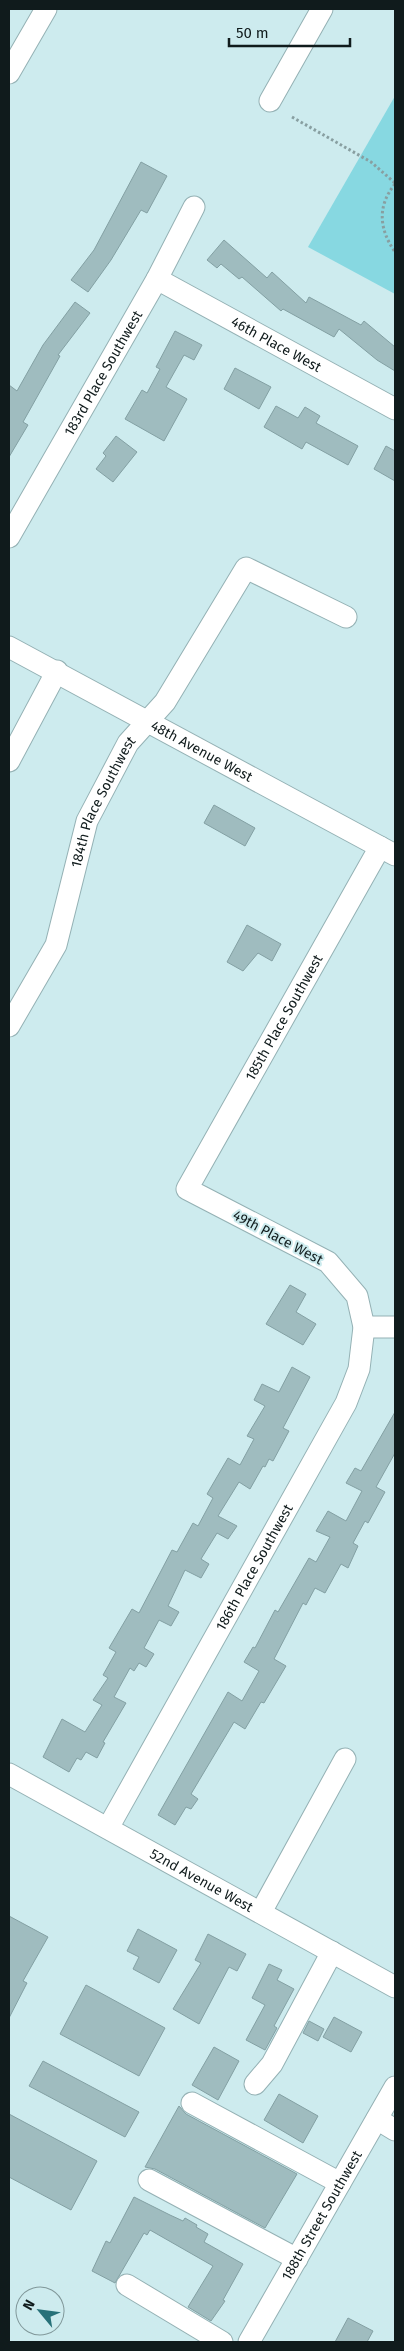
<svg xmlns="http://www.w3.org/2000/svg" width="404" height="2351" viewBox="0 0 404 2351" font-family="'Fira Sans',sans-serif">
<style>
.green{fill:#87d8e1}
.building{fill:#9fbcbf;stroke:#83a0a3}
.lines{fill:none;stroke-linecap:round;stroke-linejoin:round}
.minor-casing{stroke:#94b1b4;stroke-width:23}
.path{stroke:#889fa1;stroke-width:3;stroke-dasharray:2.5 2.5;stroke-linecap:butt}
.minor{stroke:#fff;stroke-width:21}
.labels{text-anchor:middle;stroke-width:4;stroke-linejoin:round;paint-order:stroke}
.street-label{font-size:14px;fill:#101b1c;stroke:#cdebee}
</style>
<rect width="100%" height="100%" fill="#cdebee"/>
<path class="green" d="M 395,96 L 395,294 L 308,247 Z"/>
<path class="building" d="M 141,162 L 167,176 L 147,213 L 141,210 L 111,260 L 88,292 L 71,280 L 94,250 Z
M 224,240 L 267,278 L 272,272 L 306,303 L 309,297 L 361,325 L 364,321 L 395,347 L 395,371 L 377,360 L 339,329 L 334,337 L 283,309 L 281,311 L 242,277 L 239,279 L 221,264 L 217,268 L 207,260 Z
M 75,302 L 90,313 L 58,355 L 60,356 L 23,422 L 28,425 L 9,457 L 9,385 L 17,391 L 43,345 Z
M 175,331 L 202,345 L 194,360 L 184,355 L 166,387 L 187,399 L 164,441 L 125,419 L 142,390 L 147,393 L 160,369 L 156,367 Z
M 235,368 L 271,387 L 259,409 L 224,389 Z
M 276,406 L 298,418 L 305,407 L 320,416 L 316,423 L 358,446 L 348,465 L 306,442 L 302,449 L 264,427 Z
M 116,436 L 137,452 L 113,482 L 96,469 L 106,456 L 103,453 Z
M 386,446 L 395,451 L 395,481 L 374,469 Z
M 214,805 L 255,828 L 245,846 L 204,823 Z
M 247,925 L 281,944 L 272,961 L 258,953 L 243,971 L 227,962 Z
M 290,1285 L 306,1294 L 296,1312 L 316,1324 L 303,1345 L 266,1324 Z
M 292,1367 L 310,1377 L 283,1428 L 289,1431 L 273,1461 L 269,1459 L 265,1467 L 263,1466 L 250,1489 L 239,1482 L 218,1516 L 237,1526 L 228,1539 L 217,1533 L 201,1559 L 209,1564 L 201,1578 L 185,1570 L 168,1606 L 179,1612 L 171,1626 L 159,1620 L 144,1648 L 154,1654 L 146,1667 L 139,1663 L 134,1671 L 130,1668 L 114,1697 L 126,1703 L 103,1742 L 105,1743 L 97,1758 L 86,1752 L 81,1760 L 77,1758 L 69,1772 L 43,1757 L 62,1719 L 85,1732 L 102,1705 L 93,1700 L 108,1678 L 103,1675 L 116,1652 L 109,1648 L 132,1609 L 139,1613 L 172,1550 L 177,1552 L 193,1523 L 198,1526 L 213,1498 L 207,1494 L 228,1458 L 240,1465 L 254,1439 L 247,1436 L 265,1406 L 254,1400 L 262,1384 L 279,1392 Z
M 395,1412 L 395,1453 L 376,1487 L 385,1492 L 368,1523 L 365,1521 L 353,1543 L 358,1546 L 348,1568 L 341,1564 L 325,1593 L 315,1588 L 306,1605 L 303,1603 L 274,1659 L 286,1666 L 264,1703 L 261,1702 L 245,1729 L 234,1722 L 191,1794 L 198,1799 L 191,1809 L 186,1807 L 175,1825 L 158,1815 L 228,1692 L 242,1701 L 259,1671 L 244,1662 L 253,1647 L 255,1648 L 275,1610 L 278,1612 L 309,1558 L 316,1562 L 330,1537 L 316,1531 L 328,1511 L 346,1521 L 362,1491 L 346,1483 L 355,1468 L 361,1471 Z
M 9,1916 L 48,1937 L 23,1981 L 27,1983 L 9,2018 Z
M 138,1929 L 177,1950 L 159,1983 L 133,1969 L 139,1957 L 127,1951 Z
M 208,1934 L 246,1954 L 237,1971 L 229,1967 L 199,2024 L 173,2009 L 201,1963 L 195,1960 Z
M 269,1964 L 282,1970 L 277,1980 L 294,1989 L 274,2026 L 277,2028 L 265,2050 L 246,2040 L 265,2005 L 252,1998 Z
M 86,1985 L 165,2028 L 139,2076 L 60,2034 Z
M 334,2017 L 362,2032 L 351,2052 L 323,2037 Z
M 309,2021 L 324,2029 L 318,2041 L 303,2033 Z
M 214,2047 L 239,2061 L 218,2100 L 192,2085 Z
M 43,2061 L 139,2112 L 125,2137 L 29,2086 Z
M 279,2094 L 318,2116 L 303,2143 L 264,2120 Z
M 179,2106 L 186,2114 L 297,2174 L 265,2228 L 155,2169 L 145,2167 Z
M 9,2114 L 97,2161 L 71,2210 L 9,2177 Z
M 134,2197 L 170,2215 L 183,2221 L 185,2218 L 197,2225 L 196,2227 L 208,2234 L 204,2242 L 243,2264 L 223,2300 L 225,2301 L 211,2321 L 188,2307 L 213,2266 L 150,2230 L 147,2235 L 144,2233 L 115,2283 L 92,2271 L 106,2241 L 110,2243 Z
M 348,2318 L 373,2331 L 367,2342 L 335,2342 Z"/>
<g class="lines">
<defs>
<g id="minor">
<path d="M 9,73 L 46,9"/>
<path d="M 270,101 L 322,9"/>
<path id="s1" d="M 157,279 L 395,409"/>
<path id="s2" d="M 9,537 L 157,279 L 194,207"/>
<path id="s3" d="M 9,647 L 395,855"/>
<path d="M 9,761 L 57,671"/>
<path id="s4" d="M 9,1026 L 56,945 L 87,821 L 128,743 L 165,702 L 246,568 L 346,617"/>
<path d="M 364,1327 L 395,1327"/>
<path id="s5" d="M 9,1774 L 395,1987"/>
<path id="s6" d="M 108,1828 L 346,1403 L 359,1369 L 364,1327 L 357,1296 L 328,1262 L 187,1189 L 380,847"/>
<path d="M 261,1912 L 345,1759"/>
<path d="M 255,2084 L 272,2064 L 332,1952"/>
<path d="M 192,2103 L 340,2183"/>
<path d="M 377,2119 L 395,2130"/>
<path d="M 149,2180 L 297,2259"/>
<path d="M 127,2285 L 222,2342"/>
<path id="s7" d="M 249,2342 L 395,2087"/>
</g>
</defs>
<use href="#minor" class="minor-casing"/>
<path class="path" d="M 292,117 L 371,162 L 395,183
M 395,184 C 377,206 379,229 395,252"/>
<use href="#minor" class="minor"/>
</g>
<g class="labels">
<g class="street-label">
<text dy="5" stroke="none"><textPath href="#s1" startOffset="136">46th Place West</textPath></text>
<text dy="5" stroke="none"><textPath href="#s2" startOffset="189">183rd Place Southwest</textPath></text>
<text dy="5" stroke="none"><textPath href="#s3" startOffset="219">48th Avenue West</textPath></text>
<text dy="5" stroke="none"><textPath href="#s4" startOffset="245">184th Place Southwest</textPath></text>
<text dy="5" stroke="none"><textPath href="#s6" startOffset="998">185th Place Southwest</textPath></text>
<text transform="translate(278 1237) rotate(28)" y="5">49th Place West</text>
<text dy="5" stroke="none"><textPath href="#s6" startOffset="299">186th Place Southwest</textPath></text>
<text dy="5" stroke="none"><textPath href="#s5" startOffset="220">52nd Avenue West</textPath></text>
<text dy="5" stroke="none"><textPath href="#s7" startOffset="146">188th Street Southwest</textPath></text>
</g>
</g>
<rect width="404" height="2351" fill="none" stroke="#101b1c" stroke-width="20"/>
<g transform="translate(40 2311) rotate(299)"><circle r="24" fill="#cdebee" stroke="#81989a"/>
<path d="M0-4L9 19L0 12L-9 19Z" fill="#277179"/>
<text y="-8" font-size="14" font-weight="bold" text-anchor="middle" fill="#101b1c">N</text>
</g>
<path d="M229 38v8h121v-8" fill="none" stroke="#101b1c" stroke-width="2.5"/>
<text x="236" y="38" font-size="15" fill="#101b1c" stroke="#cdebee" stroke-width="4" paint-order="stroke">50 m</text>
</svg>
